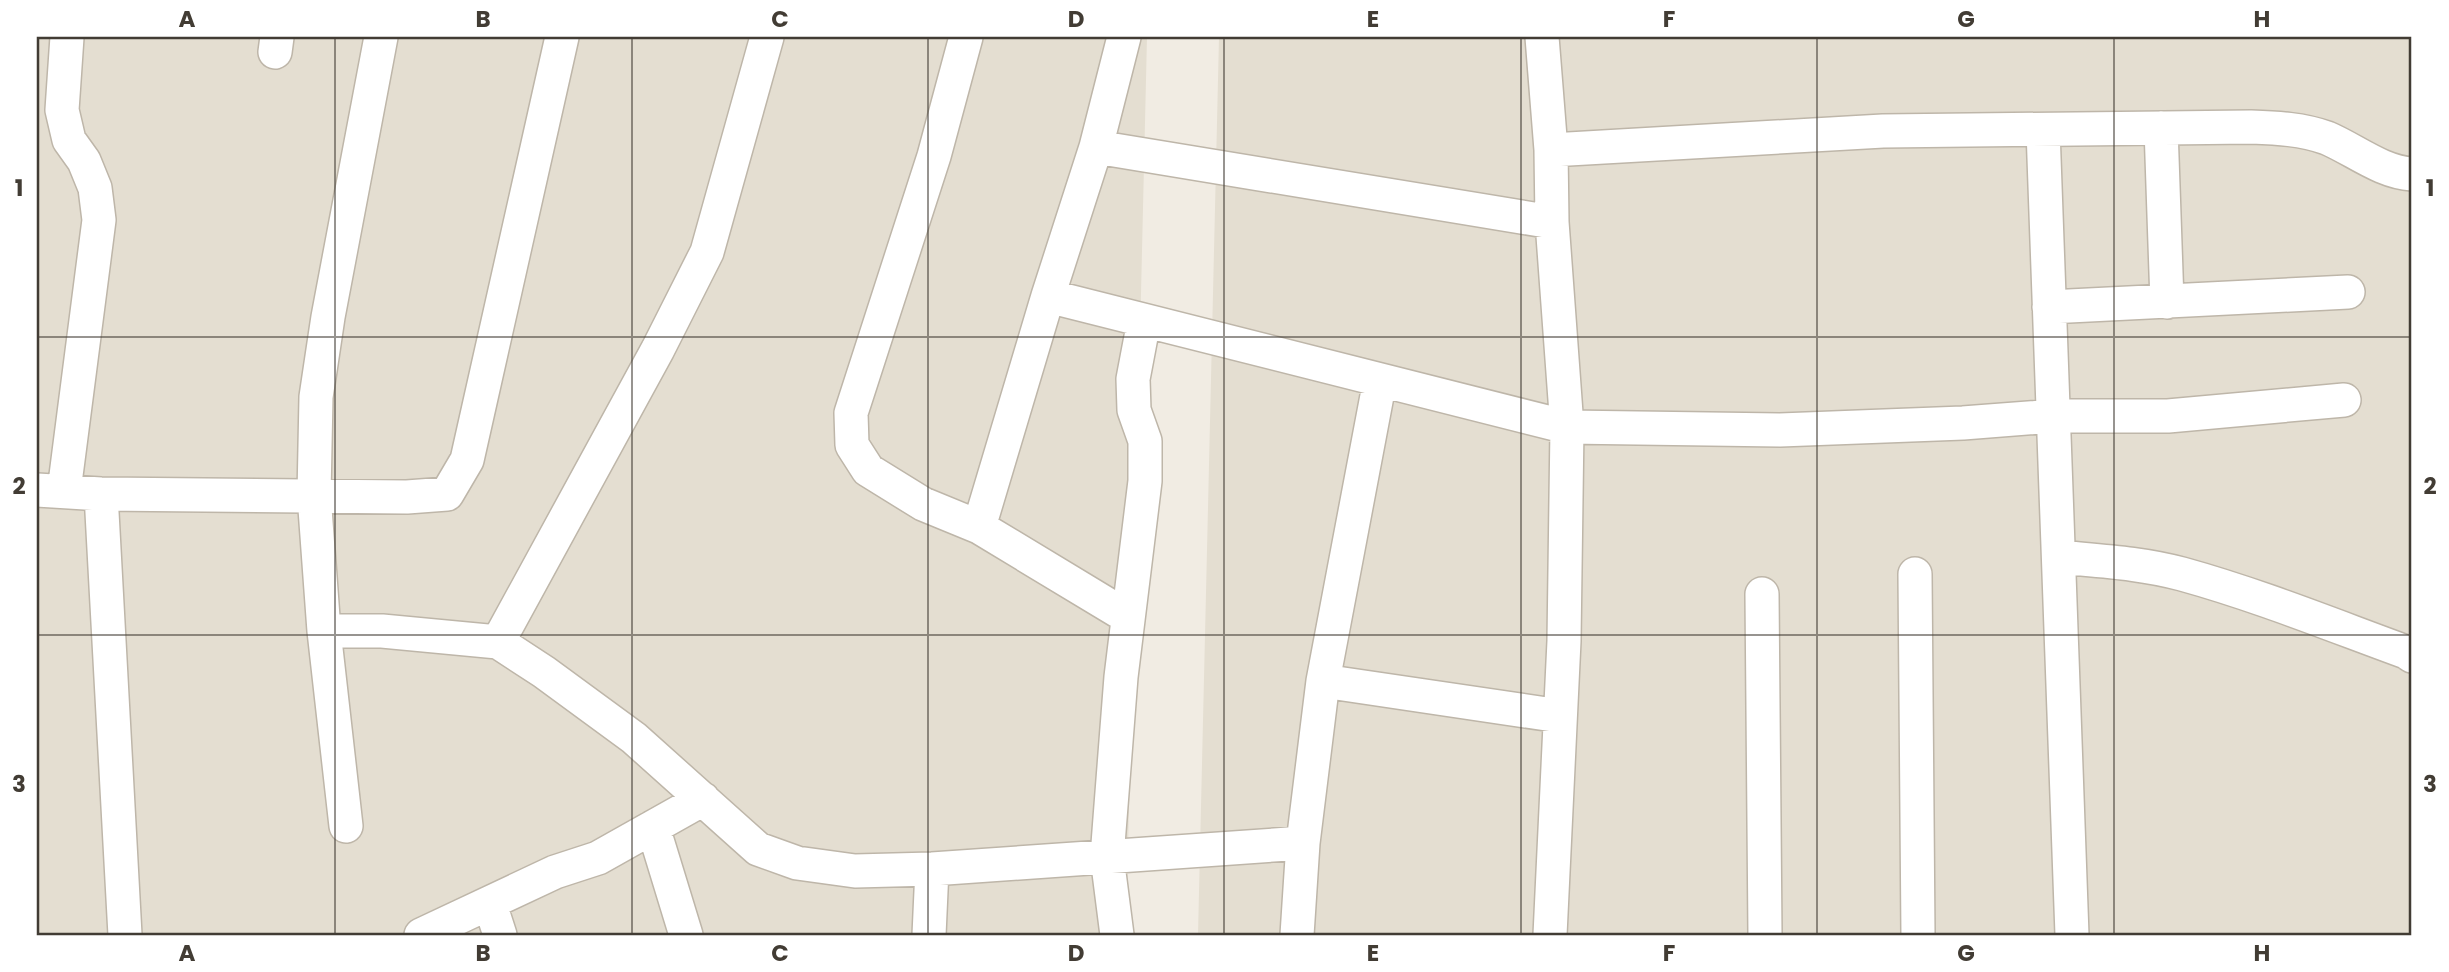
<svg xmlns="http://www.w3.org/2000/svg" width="2449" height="972" viewBox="0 0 2449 972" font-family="Poppins,sans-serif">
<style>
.residential{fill:#e4ded1}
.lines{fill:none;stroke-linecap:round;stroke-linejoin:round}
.street-casing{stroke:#beb6a9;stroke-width:36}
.street{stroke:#fff;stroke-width:33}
.grid{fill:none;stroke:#423c34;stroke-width:2;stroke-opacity:0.55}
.neatline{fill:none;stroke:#423c34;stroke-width:2.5}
.grid-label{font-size:23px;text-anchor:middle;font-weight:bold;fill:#423c34}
</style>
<rect width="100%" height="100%" fill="#f1ece3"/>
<path class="residential" d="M 37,37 L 1147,37 L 1126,935 L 37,935 Z
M 1219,37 L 2412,37 L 2412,935 L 1198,935 Z"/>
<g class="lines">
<defs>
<path id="street" d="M 966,37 L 934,156 L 851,413 L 852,445 L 868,470 L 923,504 L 979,527 L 1128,617
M 1542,37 L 1551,150 L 1552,222 L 1567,427 L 1564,641 L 1550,935
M 275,52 L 277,37
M 2161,128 L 2167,302
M 2043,130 L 2072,935
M 1096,147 L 1552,222
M 1551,150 L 1883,131 L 2251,127 C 2277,128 2302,129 2327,138 C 2355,150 2381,172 2412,174
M 1048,296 L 1567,427 L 1780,430 L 1963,423 L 2054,416 L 2168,416 L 2344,400
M 2049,307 L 2348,292
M 37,490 L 101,494 L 407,497 L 447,494 L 467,460 L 562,37
M 64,491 L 99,220 L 95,188 L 84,161 L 69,140 L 62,110 L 67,37
M 101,494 L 125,935
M 979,527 L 1048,296 L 1096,147 L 1124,37
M 2059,557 C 2100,561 2142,563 2182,574 C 2258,595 2332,625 2406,652 L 2412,656
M 1915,574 L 1918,935
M 1762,594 L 1765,935
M 324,631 L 382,631 L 498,642 L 544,672 L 634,738 L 758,849 L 797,863 L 855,871 L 932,869 L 1303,843
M 498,642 L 658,349 L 707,252 L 767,37
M 1323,681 L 1560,716
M 346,826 L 324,631 L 314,495 L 316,397 L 328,317 L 381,37
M 653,827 L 686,935
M 490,904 L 500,935
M 421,935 L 555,872 L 598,858 L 703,799
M 929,935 L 932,869
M 1117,935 L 1107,857 L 1121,677 L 1145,481 L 1145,441 L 1134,410 L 1133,379 L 1144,321
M 1297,935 L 1303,843 L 1323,681 L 1380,380"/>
</defs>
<use href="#street" class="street-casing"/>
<use href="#street" class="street"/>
</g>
<path class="grid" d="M 335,37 L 335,935M 632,37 L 632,935M 928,37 L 928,935M 1224,37 L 1224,935M 1521,37 L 1521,935M 1817,37 L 1817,935M 2114,37 L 2114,935M 37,337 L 2412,337M 37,635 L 2412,635"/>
<rect width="2449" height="972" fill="none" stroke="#ffffff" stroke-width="77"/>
<rect x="38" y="38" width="2372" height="896" class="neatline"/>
<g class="grid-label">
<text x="187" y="27">A</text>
<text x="483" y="27">B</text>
<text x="780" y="27">C</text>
<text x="1076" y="27">D</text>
<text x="1373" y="27">E</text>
<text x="1669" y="27">F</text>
<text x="1966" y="27">G</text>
<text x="2262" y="27">H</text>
<text x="19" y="196">1</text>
<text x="2430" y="196">1</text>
<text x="19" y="494">2</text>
<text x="2430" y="494">2</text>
<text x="19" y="792">3</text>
<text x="2430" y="792">3</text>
<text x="187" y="961">A</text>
<text x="483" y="961">B</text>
<text x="780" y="961">C</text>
<text x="1076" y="961">D</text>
<text x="1373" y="961">E</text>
<text x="1669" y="961">F</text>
<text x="1966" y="961">G</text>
<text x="2262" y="961">H</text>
</g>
</svg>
